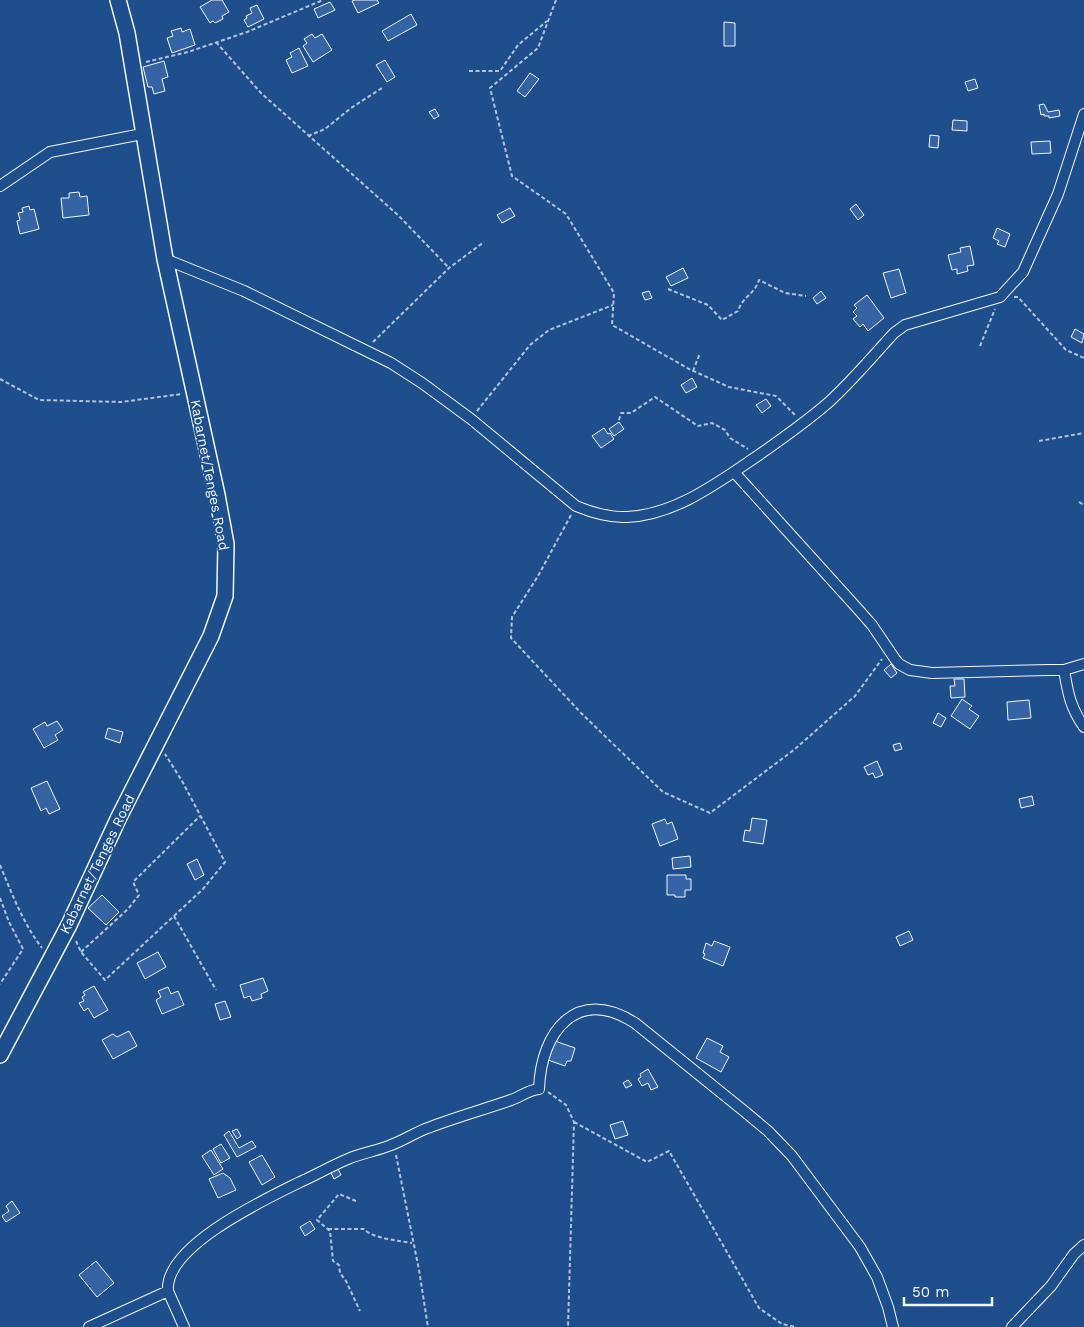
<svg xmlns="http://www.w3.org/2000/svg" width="1084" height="1327" viewBox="0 0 1084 1327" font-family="'Work Sans',sans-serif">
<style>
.building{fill:#3563a3;stroke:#f2f6ff}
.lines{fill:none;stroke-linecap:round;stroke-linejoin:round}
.street-casing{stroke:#f2f6ff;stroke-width:12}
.secondary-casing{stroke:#f2f6ff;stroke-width:18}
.path{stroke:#b3c4dc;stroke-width:2;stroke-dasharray:4 2.5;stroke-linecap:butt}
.street{stroke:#1f4e8c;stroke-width:10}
.secondary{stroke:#1f4e8c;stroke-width:15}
.labels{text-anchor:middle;stroke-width:4;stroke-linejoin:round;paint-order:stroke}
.street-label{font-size:14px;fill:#f2f6ff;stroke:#1f4e8c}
</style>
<rect width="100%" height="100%" fill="#1f4e8c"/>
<path class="building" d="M 212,0 L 222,0 L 229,12 L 222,16 L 223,19 L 215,23 L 213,21 L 210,23 L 200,7 Z
M 355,0 L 377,0 L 379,3 L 358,13 L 352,1 Z
M 330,2 L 335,10 L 318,18 L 314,9 Z
M 257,5 L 264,19 L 248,27 L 244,20 L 247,18 L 246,16 L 252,13 L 250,8 Z
M 411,14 L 417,25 L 388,41 L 382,31 Z
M 724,22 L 735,23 L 735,46 L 724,46 Z
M 181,28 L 182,32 L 190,29 L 195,45 L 172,53 L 167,38 L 173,36 L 171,31 Z
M 312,34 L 315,38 L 322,34 L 332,50 L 313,62 L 303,46 L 307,43 L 304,39 Z
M 299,48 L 308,66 L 292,73 L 286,60 L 292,57 L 290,53 Z
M 385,60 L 395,77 L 387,82 L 376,65 Z
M 164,61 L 168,77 L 162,79 L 165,91 L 154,94 L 152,87 L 148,87 L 143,67 Z
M 530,73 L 539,79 L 525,97 L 517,91 Z
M 975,79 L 978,88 L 968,91 L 965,82 Z
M 1044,104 L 1048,112 L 1059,110 L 1060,116 L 1049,118 L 1049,116 L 1044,116 L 1044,114 L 1041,115 L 1039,105 Z
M 435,109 L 439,116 L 434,119 L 429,112 Z
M 953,120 L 967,121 L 967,131 L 952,130 Z
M 930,135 L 939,136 L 938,148 L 929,147 Z
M 1050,141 L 1051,153 L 1032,154 L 1031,142 Z
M 79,192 L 80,197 L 87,196 L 89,215 L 63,218 L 61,198 L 69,198 L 69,193 Z
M 856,204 L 864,215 L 858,220 L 850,209 Z
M 29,206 L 30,210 L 34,209 L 39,229 L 20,234 L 17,221 L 20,220 L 18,213 L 23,212 L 22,208 Z
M 510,208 L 515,216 L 502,223 L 497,215 Z
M 997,228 L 1010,234 L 1005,247 L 997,244 L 999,241 L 993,238 Z
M 970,246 L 974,265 L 967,266 L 968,271 L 957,274 L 957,269 L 952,270 L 948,255 L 961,252 L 960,248 Z
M 683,268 L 688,278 L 671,286 L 666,277 Z
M 899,269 L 906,293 L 891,298 L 883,273 Z
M 649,291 L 652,298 L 645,300 L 642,293 Z
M 821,291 L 826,298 L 817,304 L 813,298 Z
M 867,295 L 884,318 L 868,331 L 863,324 L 860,327 L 853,319 L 857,316 L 853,312 L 857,308 L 854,305 Z
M 1075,329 L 1084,334 L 1082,343 L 1071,337 Z
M 692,378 L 697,387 L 686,393 L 681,385 Z
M 766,399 L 771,406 L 762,413 L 756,405 Z
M 619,422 L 624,429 L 614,436 L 609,429 Z
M 604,428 L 608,434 L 610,433 L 614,439 L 601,448 L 592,436 Z
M 891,664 L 897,673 L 891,678 L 884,670 Z
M 954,679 L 964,679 L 965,697 L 951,698 L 950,686 L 955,686 Z
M 962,699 L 972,706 L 969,709 L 979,716 L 970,729 L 951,716 Z
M 1029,700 L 1031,718 L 1008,720 L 1007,702 Z
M 938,713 L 946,718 L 941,727 L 933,723 Z
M 57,721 L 63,730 L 55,735 L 58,740 L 44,748 L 33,729 L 45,722 L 47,726 Z
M 108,728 L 123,732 L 120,743 L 105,738 Z
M 900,743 L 902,749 L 895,751 L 893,745 Z
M 877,761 L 883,775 L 875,778 L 873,773 L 868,775 L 864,767 Z
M 47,781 L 60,809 L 49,814 L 46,808 L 41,811 L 31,788 Z
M 1032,796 L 1034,805 L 1021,808 L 1019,799 Z
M 752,818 L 767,820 L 763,844 L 743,841 L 745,830 L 750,831 Z
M 665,819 L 667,824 L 672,822 L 678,839 L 660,846 L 652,824 Z
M 690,856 L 691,867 L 673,869 L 672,858 Z
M 197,859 L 204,875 L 195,880 L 187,864 Z
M 667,875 L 686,875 L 686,879 L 691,879 L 691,890 L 685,890 L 685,897 L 675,897 L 675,895 L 667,895 Z
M 102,895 L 119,912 L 106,925 L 88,908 Z
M 909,931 L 913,940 L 900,946 L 896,937 Z
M 714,941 L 730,947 L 723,966 L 703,958 L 705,954 L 703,953 L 706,943 L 712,946 Z
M 158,952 L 166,967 L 145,979 L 137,963 Z
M 263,978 L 268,991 L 261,994 L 262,998 L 252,1001 L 250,996 L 244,998 L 240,985 Z
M 94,986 L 108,1010 L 94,1018 L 88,1008 L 84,1011 L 79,1003 L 84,1001 L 82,997 L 85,995 L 83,992 Z
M 168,987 L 171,994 L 178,991 L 184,1005 L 162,1014 L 156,1000 L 161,997 L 158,991 Z
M 225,1001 L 231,1017 L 220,1020 L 215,1004 Z
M 129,1031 L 137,1046 L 113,1059 L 102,1040 L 113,1034 L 117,1037 Z
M 707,1038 L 723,1046 L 720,1052 L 729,1057 L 721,1072 L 696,1058 Z
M 555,1041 L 575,1048 L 571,1061 L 567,1061 L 565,1066 L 548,1060 Z
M 648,1069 L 658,1087 L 651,1090 L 648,1083 L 642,1086 L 638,1079 L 641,1077 L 640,1074 Z
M 628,1080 L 632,1085 L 626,1088 L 623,1083 Z
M 623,1121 L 628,1135 L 615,1139 L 610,1125 Z
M 237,1129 L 241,1136 L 237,1139 L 232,1131 Z
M 229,1131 L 239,1148 L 252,1141 L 256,1147 L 237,1157 L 224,1135 Z
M 221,1144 L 230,1158 L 221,1163 L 213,1149 Z
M 211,1150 L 223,1169 L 214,1175 L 202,1156 Z
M 262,1155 L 275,1177 L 262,1185 L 249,1162 Z
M 337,1167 L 341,1175 L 334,1179 L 330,1171 Z
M 223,1173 L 230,1178 L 236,1190 L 218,1198 L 209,1179 Z
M 12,1201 L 20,1213 L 6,1222 L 2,1216 L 9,1211 L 6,1206 Z
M 310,1221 L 315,1229 L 305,1236 L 300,1227 Z
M 96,1261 L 114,1283 L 97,1297 L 79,1275 Z"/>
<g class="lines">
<defs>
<path id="street" d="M 0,186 L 50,152 L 142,134
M 165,259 L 244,291 L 391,363 L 422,383 L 471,419 L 576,506 C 593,513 609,518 627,517 C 674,515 716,484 753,459 C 779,441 805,423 829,402 C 852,381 873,356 894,333 L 905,325 L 1000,297 L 1023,272 L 1058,194 L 1084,114
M 734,472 L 857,608 L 872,625 L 895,659 L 899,664 L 910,670 L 932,673 L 1049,670 L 1064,670 L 1084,664
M 1064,670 C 1068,693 1070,707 1084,727
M 89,1327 L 168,1291
M 184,1327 L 168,1291 C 164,1246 266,1199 300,1182 C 316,1175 331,1166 348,1159 C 361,1153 377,1151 391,1145 C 402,1141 413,1134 425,1129 C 453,1118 482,1110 511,1100 C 520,1097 528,1090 539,1089 C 541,1031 577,986 635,1023 L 744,1111 L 768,1131 L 792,1156 L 860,1247 L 877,1277 L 888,1307 L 893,1327
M 1012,1327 L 1051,1286 L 1074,1254 L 1084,1245"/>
<path id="secondary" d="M 0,1055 L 69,925 L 119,817 L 211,636 L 225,596 L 226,544 L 217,495 L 165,259 L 127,33 L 118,0"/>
</defs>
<use href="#street" class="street-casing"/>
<use href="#secondary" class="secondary-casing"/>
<path class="path" d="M 556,0 L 538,48 L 490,88 L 512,176 L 566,214 L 614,293 L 612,325 L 689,369 L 729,387 L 776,396 L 795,415
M 216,42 L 261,93 L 399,216 L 449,268
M 146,62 L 188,52 L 247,32 L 323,0
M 469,71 L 500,71 L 518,45 L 547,21
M 308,136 L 325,129 L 351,108 L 382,88
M 668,289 L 708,305 L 722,320 L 738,311 C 743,296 754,295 759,280 L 785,293 L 806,296
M 1014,297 L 1018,297 L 1066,350 L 1084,358
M 373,342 L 449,268 L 484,242
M 980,346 L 995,309
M 693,371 L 700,353
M 0,379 L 39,400 L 121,402 L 182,394
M 477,411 L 530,345 L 549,330 L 613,305
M 619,420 L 621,413 L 631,413 L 655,397 L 698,426 L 712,423 L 725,430 L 730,438 L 748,449
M 1039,441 L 1084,433
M 1079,502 L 1084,505
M 571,515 L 538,576 L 512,617 L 511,638 L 581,713 L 663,792 L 710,813 L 795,749 L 855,696 L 882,659
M 0,865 C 12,894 23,923 42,948
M 0,898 L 9,922 L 23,949 L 0,984
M 174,916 L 216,990
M 76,941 L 81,952 L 105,980 L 203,889 L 225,862 L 182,781 L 165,754
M 81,952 L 128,909 L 139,895 L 133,882 L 200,816
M 548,1092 L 566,1105 L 574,1122 L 568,1327
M 574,1122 L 647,1162 L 669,1151 L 759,1308 L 782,1324 L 796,1327
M 396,1155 L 419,1270 L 428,1327
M 356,1201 L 339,1194 L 317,1220 L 330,1231 L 333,1261 L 339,1265 L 340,1273 L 346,1281 L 360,1311
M 328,1229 L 364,1229 C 371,1238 400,1241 412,1243"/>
<use href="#street" class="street"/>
<use href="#secondary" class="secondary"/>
</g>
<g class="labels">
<g class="street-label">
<text transform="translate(210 475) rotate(79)" y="5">Kabarnet/Tenges Road</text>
<text transform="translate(97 864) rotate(-64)" y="5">Kabarnet/Tenges Road</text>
</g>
</g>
<path d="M904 1297v8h88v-8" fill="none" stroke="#f2f6ff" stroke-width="2.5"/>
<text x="912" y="1297" font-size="15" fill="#f2f6ff" stroke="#1f4e8c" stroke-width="4" paint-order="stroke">50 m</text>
</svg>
